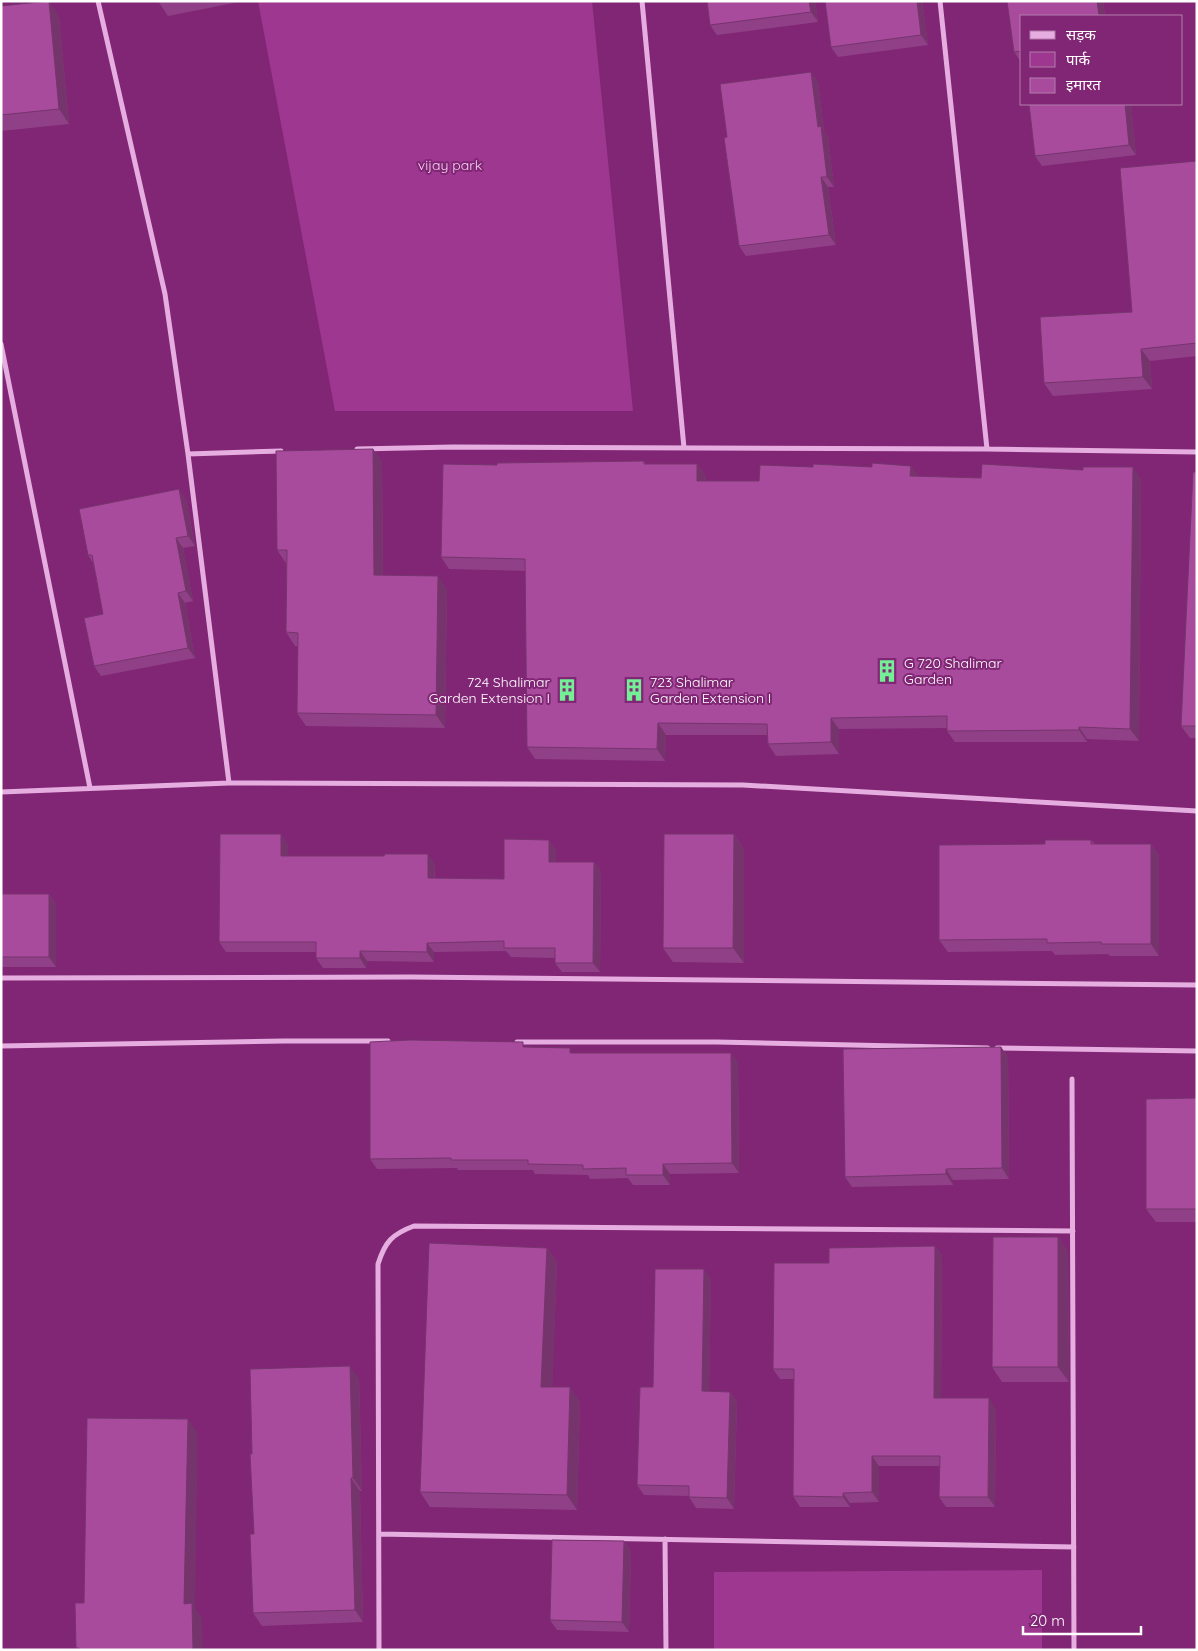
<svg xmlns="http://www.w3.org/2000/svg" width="1198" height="1651" viewBox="0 0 1198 1651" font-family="Quicksand,'Noto Sans Devanagari',sans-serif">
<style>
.green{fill:#9d3790}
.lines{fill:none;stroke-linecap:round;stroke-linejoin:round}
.minor{stroke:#e6aee0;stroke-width:5}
.wall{fill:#904086}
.shaded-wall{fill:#76346d}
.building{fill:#a84b9c;stroke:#76346d}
.labels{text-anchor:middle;stroke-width:4;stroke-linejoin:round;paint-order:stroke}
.park-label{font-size:14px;fill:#f5d1f1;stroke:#812675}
.poi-label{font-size:14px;fill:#fff;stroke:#812675;text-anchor:start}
</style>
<rect width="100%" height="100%" fill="#812675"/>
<path class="green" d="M 258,1 L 592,1 L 633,411 L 335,411 Z
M 1042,1570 L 1042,1650 L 714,1650 L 714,1572 Z"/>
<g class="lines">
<path class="minor" d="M 98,1 L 165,294 L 188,454 L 229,783
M 642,1 L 684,448
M 940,1 L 987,449
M 1,344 L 90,788
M 357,449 L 453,447 L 987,449 L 1197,452
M 188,454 L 281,451
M 1,792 L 229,783 L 743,785 L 1197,811
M 1,978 L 411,977 L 1197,985
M 517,1042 L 717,1042 L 988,1048
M 1,1046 L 284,1041 L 388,1041
M 997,1048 L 1197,1051
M 1072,1079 L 1074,1650
M 379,1534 L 1074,1547
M 665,1539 L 666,1650
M 379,1650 L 378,1264 C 385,1242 392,1234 414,1226 L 1073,1231"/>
</g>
<path class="wall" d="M 158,1 L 244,1 L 168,16 Z
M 815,1 L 818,22 L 717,35 L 710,25 Z
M 825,1 L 922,1 L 928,45 L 838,57 L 831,47 Z
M 1007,1 L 1103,1 L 1105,16 L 1022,16 L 1022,62 L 1021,62 L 1014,52 Z
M 1,6 L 59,16 L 69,124 L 1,131 Z
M 811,72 L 818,82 L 824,131 L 828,137 L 834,187 L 828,187 L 836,245 L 746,256 L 739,246 L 727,137 Z
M 1029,104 L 1131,104 L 1136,155 L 1042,166 L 1035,156 Z
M 1197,161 L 1197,356 L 1150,361 L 1152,389 L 1053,396 L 1044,383 L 1132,312 Z
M 373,449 L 382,462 L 383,575 L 447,589 L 445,728 L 306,726 L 297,713 L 298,646 L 295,646 L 286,632 L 286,563 L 277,550 Z
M 644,461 L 646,464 L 697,464 L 706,476 L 706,481 L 759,481 L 813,467 L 872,467 L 911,466 L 918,476 L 981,478 L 1141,479 L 1139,741 L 1087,739 L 1087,742 L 955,742 L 947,731 L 947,728 L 839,729 L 839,754 L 776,756 L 768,744 L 767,735 L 666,735 L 665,761 L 535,759 L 527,747 L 526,571 L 449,569 L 441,557 L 497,465 Z
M 1197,472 L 1197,738 L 1190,738 L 1181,726 Z
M 186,499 L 195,546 L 183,548 L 193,601 L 185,603 L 195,658 L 101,676 L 94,666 L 103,614 L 93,563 L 88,555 Z
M 734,834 L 744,849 L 744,963 L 673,962 L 663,948 Z
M 1091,840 L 1095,844 L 1151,844 L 1159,856 L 1159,956 L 1110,956 L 1108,954 L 1055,955 L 1052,951 L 948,952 L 939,940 L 1045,844 Z
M 288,844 L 288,856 L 435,864 L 435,878 L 504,879 L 556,850 L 556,862 L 594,862 L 601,872 L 600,972 L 562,972 L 555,963 L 555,958 L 511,957 L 506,951 L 434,952 L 434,962 L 367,961 L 366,968 L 323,968 L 316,958 L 316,952 L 226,952 L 219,942 Z
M 1,894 L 49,894 L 56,904 L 56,967 L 1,967 Z
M 527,1047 L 574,1053 L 731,1053 L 738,1063 L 739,1173 L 670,1174 L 670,1185 L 633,1185 L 628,1178 L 590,1179 L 588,1175 L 535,1174 L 533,1170 L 458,1170 L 457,1168 L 377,1169 L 370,1159 Z
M 1001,1047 L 1008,1057 L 1009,1179 L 953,1180 L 953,1185 L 852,1187 L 845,1177 Z
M 1197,1098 L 1197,1222 L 1156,1222 L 1146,1209 Z
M 1058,1237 L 1068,1252 L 1069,1382 L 1002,1382 L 992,1367 Z
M 935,1246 L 942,1256 L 941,1398 L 996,1409 L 995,1507 L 946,1507 L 939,1497 L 940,1466 L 879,1466 L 879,1502 L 850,1503 L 850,1507 L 800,1507 L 793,1496 L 794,1379 L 780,1379 L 773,1369 L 829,1263 Z
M 547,1248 L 557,1262 L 552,1387 L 580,1402 L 577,1510 L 430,1507 L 420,1492 Z
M 711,1279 L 709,1391 L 730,1392 L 737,1402 L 734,1509 L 696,1508 L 689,1497 L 689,1496 L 644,1495 L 637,1485 L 653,1387 Z
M 359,1378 L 362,1491 L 360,1491 L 363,1622 L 262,1626 L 253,1613 L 254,1534 L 252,1454 Z
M 624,1541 L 631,1551 L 629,1632 L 557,1630 L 550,1620 Z"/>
<path class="shaded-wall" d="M 49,1 L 59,16 L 69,124 L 59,109 Z
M 809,1 L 815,1 L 818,22 L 811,12 Z
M 917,1 L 922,1 L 928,45 L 921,35 Z
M 1097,1 L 1103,1 L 1105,16 L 1099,16 Z
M 811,72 L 818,82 L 824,131 L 828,137 L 834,187 L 827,177 L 818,127 Z
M 1125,104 L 1131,104 L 1136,155 L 1129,145 Z
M 821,177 L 828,187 L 836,245 L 829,235 Z
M 1141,349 L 1150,361 L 1152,389 L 1143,377 Z
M 373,449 L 382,462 L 383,588 L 374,575 Z
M 697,464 L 706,476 L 705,493 L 697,481 Z
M 911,466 L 919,477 L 910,476 Z
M 1133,467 L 1141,479 L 1139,741 L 1130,729 Z
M 179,489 L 186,499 L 195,546 L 188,536 Z
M 176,538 L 183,548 L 193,601 L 186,591 Z
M 438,576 L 447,589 L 445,728 L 436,715 Z
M 178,593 L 185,603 L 195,658 L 188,648 Z
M 831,718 L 839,729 L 839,754 L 831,742 Z
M 658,723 L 666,735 L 665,761 L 657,749 Z
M 1079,727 L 1087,739 L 1087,742 L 1079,730 Z
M 281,834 L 288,844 L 288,866 L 281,856 Z
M 734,834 L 744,849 L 744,963 L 733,948 Z
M 549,840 L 556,850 L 556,872 L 549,862 Z
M 1151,844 L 1159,856 L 1159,956 L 1151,944 Z
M 428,854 L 435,864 L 434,888 L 428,878 Z
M 594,862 L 601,872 L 600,972 L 593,963 Z
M 49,894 L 56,904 L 56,967 L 49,957 Z
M 427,943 L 434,952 L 434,962 L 427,952 Z
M 360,951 L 367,961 L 366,968 L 360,958 Z
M 1001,1047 L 1008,1057 L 1009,1179 L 1002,1168 Z
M 731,1053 L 738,1063 L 739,1173 L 732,1163 Z
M 663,1164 L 670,1174 L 670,1185 L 663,1175 Z
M 946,1169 L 953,1180 L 953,1185 L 946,1174 Z
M 1058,1237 L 1068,1252 L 1069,1382 L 1058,1367 Z
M 935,1246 L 942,1256 L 941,1408 L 934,1398 Z
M 547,1248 L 557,1262 L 552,1401 L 541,1387 Z
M 704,1269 L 711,1279 L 709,1401 L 702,1391 Z
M 350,1366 L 359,1378 L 362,1491 L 353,1478 Z
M 570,1387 L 580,1402 L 577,1510 L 567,1495 Z
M 730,1392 L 737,1402 L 734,1509 L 727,1498 Z
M 989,1398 L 996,1409 L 995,1507 L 988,1497 Z
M 188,1419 L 198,1433 L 195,1608 L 202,1618 L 203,1650 L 193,1650 L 184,1604 Z
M 872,1456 L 879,1466 L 879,1502 L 872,1492 Z
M 351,1478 L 360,1491 L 363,1622 L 355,1610 Z
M 843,1493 L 850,1503 L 850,1507 L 843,1497 Z
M 624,1541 L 631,1551 L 629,1632 L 622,1622 Z"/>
<path class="building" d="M 49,1 L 59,109 L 1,115 L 1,6 Z
M 707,1 L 809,1 L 811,12 L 710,25 Z
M 825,1 L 917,1 L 921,35 L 831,47 Z
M 1007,1 L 1097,1 L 1099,16 L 1022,16 L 1022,51 L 1014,52 Z
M 811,72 L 818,127 L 821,126 L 827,177 L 821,177 L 829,235 L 739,246 L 724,138 L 727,137 L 720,84 Z
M 1029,104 L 1125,104 L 1129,145 L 1035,156 Z
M 1197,161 L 1197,343 L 1141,349 L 1143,377 L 1044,383 L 1040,317 L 1132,312 L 1120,168 Z
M 373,449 L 374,575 L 438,576 L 436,715 L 297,713 L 298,633 L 286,632 L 287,550 L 277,550 L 276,451 Z
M 644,461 L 644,464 L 697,464 L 697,481 L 759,481 L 760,465 L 813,467 L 813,464 L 872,467 L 872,463 L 911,466 L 910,476 L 981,478 L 982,464 L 1083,470 L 1083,467 L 1133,467 L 1130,729 L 1079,727 L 1079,730 L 947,731 L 947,716 L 831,718 L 831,742 L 768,744 L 767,724 L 658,723 L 657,749 L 527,747 L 525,559 L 441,557 L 443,464 L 497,465 L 497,463 Z
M 1193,472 L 1197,472 L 1197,726 L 1181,726 Z
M 179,489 L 188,536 L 176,538 L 186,591 L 178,593 L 188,648 L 94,666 L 84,618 L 103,614 L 92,555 L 88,555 L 79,509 Z
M 220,834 L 281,834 L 281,856 L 384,856 L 385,854 L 428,854 L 428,878 L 504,879 L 504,839 L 549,840 L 549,862 L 594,862 L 593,963 L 555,963 L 555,948 L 504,948 L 504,941 L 427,943 L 427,952 L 360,951 L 360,958 L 316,958 L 316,942 L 219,942 Z
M 664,834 L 734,834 L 733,948 L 663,948 Z
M 1045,840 L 1091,840 L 1091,844 L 1151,844 L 1151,944 L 1101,944 L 1101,942 L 1047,943 L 1047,939 L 939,940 L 939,845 L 1045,844 Z
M 1,894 L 49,894 L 49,957 L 1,957 Z
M 410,1040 L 523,1042 L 523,1047 L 570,1048 L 570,1053 L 731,1053 L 732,1163 L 663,1164 L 663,1175 L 626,1175 L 626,1168 L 583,1169 L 583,1165 L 528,1164 L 528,1160 L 451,1160 L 451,1158 L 370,1159 L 370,1042 Z
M 1001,1047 L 1002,1168 L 946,1169 L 946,1174 L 845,1177 L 843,1049 Z
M 1197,1098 L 1197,1209 L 1146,1209 L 1146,1099 Z
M 993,1237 L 1058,1237 L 1058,1367 L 992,1367 Z
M 429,1243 L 547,1248 L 541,1387 L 570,1387 L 567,1495 L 420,1492 Z
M 935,1246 L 934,1398 L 989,1398 L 988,1497 L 939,1497 L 940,1456 L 872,1456 L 872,1492 L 843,1493 L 843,1497 L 793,1496 L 794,1369 L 773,1369 L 774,1263 L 829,1263 L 829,1248 Z
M 655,1269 L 704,1269 L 702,1391 L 730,1392 L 727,1498 L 689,1497 L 689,1486 L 637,1485 L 640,1387 L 653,1387 Z
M 350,1366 L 353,1478 L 351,1478 L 355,1610 L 253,1613 L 250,1534 L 254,1534 L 250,1454 L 252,1454 L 250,1369 Z
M 87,1418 L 188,1419 L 184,1604 L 192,1603 L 193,1650 L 79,1650 L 79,1648 L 76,1648 L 75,1603 L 84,1603 Z
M 552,1540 L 624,1541 L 622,1622 L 550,1620 Z"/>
<defs>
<symbol id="building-bare" viewBox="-9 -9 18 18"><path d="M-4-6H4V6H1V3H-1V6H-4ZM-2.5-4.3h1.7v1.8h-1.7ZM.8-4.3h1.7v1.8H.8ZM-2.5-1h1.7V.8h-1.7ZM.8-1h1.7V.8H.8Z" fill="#73ef96" stroke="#812675" stroke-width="2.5" paint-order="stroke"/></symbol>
</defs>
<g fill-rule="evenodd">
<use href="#building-bare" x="871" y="655" width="32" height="32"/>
<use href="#building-bare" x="551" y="674" width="32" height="32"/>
<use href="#building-bare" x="618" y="674" width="32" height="32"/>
</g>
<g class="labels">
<g class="park-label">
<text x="450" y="170">vijay park</text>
</g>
<g class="poi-label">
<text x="904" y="668">G 720 Shalimar<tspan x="904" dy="16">Garden</tspan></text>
<text x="550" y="687" text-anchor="end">724 Shalimar<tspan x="550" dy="16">Garden Extension I</tspan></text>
<text x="650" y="687">723 Shalimar<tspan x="650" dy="16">Garden Extension I</tspan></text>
</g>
</g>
<rect width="1198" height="1651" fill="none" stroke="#ffffff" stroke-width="5"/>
<rect x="1020" y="15" width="162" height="90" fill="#812675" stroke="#b37dac"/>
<rect x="1030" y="31" width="25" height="8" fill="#e6aee0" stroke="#b37dac"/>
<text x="1066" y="40" font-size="15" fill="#ffffff">सड़क</text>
<rect x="1030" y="52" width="25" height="15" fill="#9d3790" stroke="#b37dac"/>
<text x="1066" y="65" font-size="15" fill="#ffffff">पार्क</text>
<rect x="1030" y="78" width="25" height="15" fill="#a84b9c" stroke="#b37dac"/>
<text x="1066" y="90" font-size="15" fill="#ffffff">इमारत</text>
<path d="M1023 1626v8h118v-8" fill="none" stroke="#ffffff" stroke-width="2.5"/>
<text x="1030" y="1626" font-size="15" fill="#ffffff" stroke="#812675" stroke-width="4" paint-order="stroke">20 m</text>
</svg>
